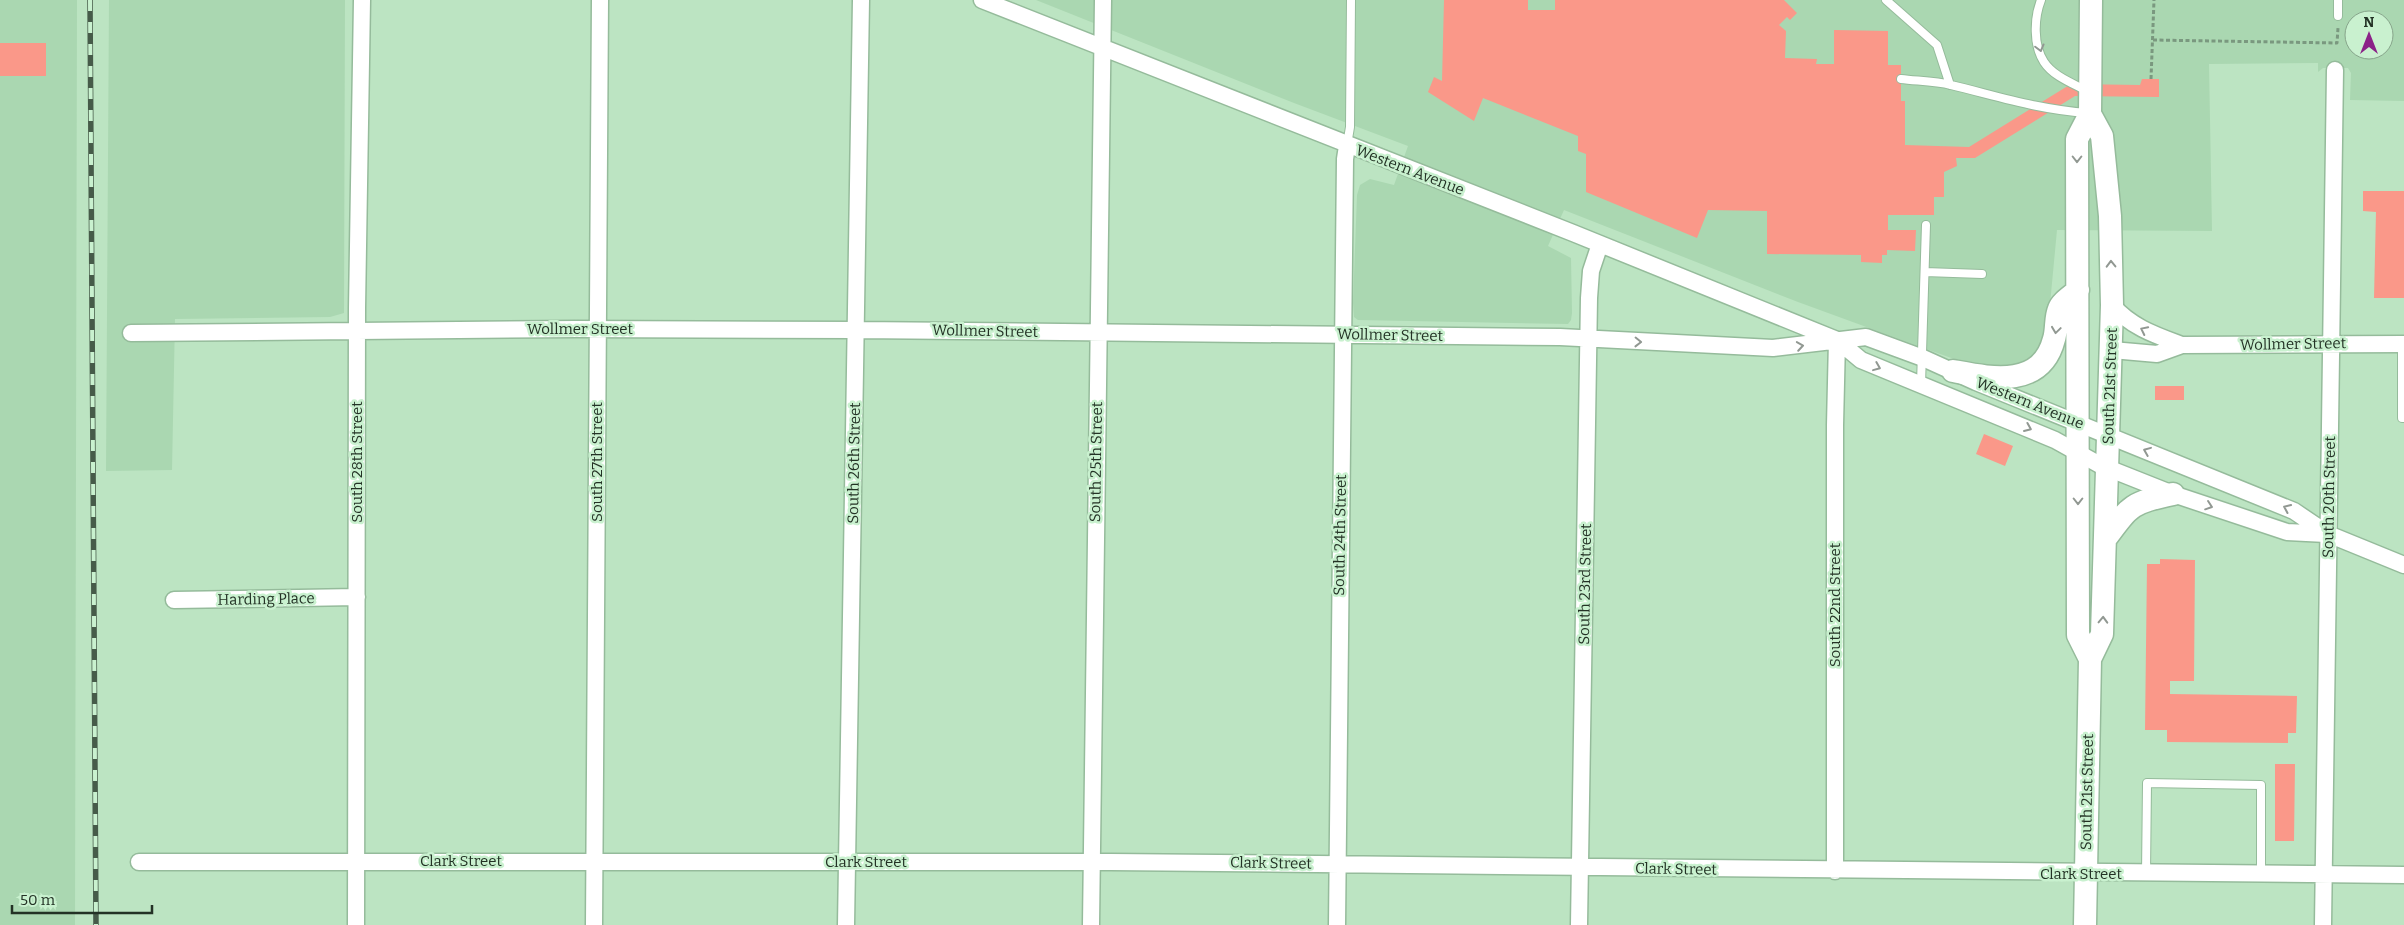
<svg xmlns="http://www.w3.org/2000/svg" width="2404" height="925" viewBox="0 0 2404 925" font-family="Bitter,serif">
<style>
.built{fill:#aad7b1;fill-rule:evenodd}
.building{fill:#fa9889}
.lines{fill:none;stroke-linecap:round;stroke-linejoin:round}
.service-casing{stroke:#95bb9b;stroke-width:10}
.minor-casing{stroke:#95bb9b;stroke-width:19}
.secondary-casing{stroke:#95bb9b;stroke-width:25}
.path{stroke:#7a987f;stroke-width:3;stroke-dasharray:4 2.5;stroke-linecap:butt}
.service{stroke:#fff;stroke-width:8}
.minor{stroke:#fff;stroke-width:16}
.secondary{stroke:#fff;stroke-width:22}
.rail-casing{stroke:#465b49;stroke-width:5.5}
.rail{stroke:#c9f1cf;stroke-width:4;stroke-dasharray:11;stroke-linecap:butt}
.oneway{stroke:#919892}
.labels{text-anchor:middle;stroke-width:5;stroke-linejoin:round;paint-order:stroke}
.street-label{font-size:15px;fill:#233225;stroke:#c9f1cf}
</style>
<rect width="100%" height="100%" fill="#bce4c2"/>
<path class="built" d="M 0,0 L 77,0 L 75,925 L 0,925 Z
M 109,0 L 345,0 L 344,313 L 330,317 L 175,319 L 172,470 L 106,471 Z
M 1036,0 L 2404,0 L 2404,101 L 2350,100 L 2351,73 L 2348,68 L 2323,68 L 2318,72 L 2318,63 L 2209,64 L 2212,231 L 2057,230 L 2047,336 L 2029,364 L 1984,370 L 1798,302 L 1564,210 L 1548,246 L 1571,258 L 1572,313 L 1571,320 L 1568,324 L 1358,320 L 1354,317 L 1353,303 L 1357,195 L 1360,185 L 1370,179 L 1394,185 L 1408,146 L 1294,103 ZM 2354,20 L 2384,20 L 2384,50 L 2354,50 Z"/>
<path class="building" d="M 1444,0 L 1528,0 L 1528,10 L 1555,10 L 1555,0 L 1784,0 L 1797,13 L 1790,20 L 1787,17 L 1779,25 L 1786,31 L 1785,58 L 1817,59 L 1816,64 L 1834,64 L 1834,30 L 1888,31 L 1888,65 L 1901,65 L 1901,101 L 1905,101 L 1905,145 L 1969,147 L 2071,84 L 2140,85 L 2142,79 L 2159,79 L 2159,97 L 2075,96 L 1975,158 L 1956,158 L 1957,166 L 1944,172 L 1944,197 L 1934,197 L 1934,215 L 1888,215 L 1888,230 L 1916,230 L 1915,251 L 1887,250 L 1887,255 L 1882,255 L 1882,263 L 1861,262 L 1861,255 L 1767,254 L 1767,211 L 1708,210 L 1697,238 L 1586,192 L 1586,154 L 1578,151 L 1578,136 L 1483,98 L 1474,121 L 1428,92 L 1434,77 L 1442,81 Z
M 0,43 L 46,43 L 46,76 L 0,76 Z
M 2363,191 L 2404,191 L 2404,298 L 2374,298 L 2376,212 L 2363,211 Z
M 2155,386 L 2184,386 L 2184,400 L 2155,400 Z
M 1984,434 L 2013,446 L 2005,466 L 1976,454 Z
M 2160,559 L 2195,560 L 2194,681 L 2170,681 L 2170,694 L 2297,696 L 2296,733 L 2288,733 L 2288,743 L 2167,742 L 2167,730 L 2145,730 L 2147,564 L 2160,564 Z
M 2275,764 L 2295,764 L 2294,841 L 2275,841 Z"/>
<g class="lines">
<defs>
<path id="service" d="M 1886,0 L 1937,45 L 1950,85
M 2041,0 C 2034,18 2033,45 2044,62 C 2053,76 2072,83 2087,91
M 2338,16 L 2338,0
M 1901,79 C 1917,81 1935,81 1951,85 C 1997,96 2040,110 2088,113
M 1347,145 L 1350,127 L 1351,0
M 1925,272 L 1982,274
M 2402,344 L 2402,418 L 2404,418
M 1921,384 L 1926,225
M 2146,874 L 2147,783 L 2261,785 L 2261,875"/>
<path id="minor" d="M 982,0 L 1573,233 L 1837,340 L 1861,360 L 2055,440 L 2100,465 L 2173,494 L 2287,532 L 2326,534
M 2112,305 C 2131,327 2155,335 2182,345
M 131,333 L 576,329 L 857,330 L 1560,337 L 1773,348 L 1866,337 L 1923,358 L 1976,382 L 2294,511 L 2328,534 L 2404,565
M 2112,350 L 2157,354 L 2182,345 L 2404,344
M 174,600 L 357,597
M 139,862 L 1111,862 L 2404,875
M 1835,871 L 1835,425 L 1837,340
M 356,925 L 357,308 L 362,0
M 594,925 L 600,0
M 846,925 L 861,0
M 1091,925 L 1103,0
M 1337,925 L 1345,159 L 1347,146
M 1579,925 L 1589,298 L 1591,271 L 1600,244
M 2323,925 L 2335,70"/>
<path id="secondary" d="M 1953,371 C 1991,378 2041,389 2054,339 C 2057,330 2055,318 2059,309 C 2061,302 2073,295 2078,290
M 2106,538 C 2131,504 2132,503 2173,494
M 2090,659 L 2078,635 L 2077,139 L 2090,114
M 2085,925 L 2090,659 L 2102,634 L 2112,305 L 2110,216 L 2102,136 L 2090,114 L 2091,0"/>
</defs>
<use href="#service" class="service-casing"/>
<use href="#minor" class="minor-casing"/>
<use href="#secondary" class="secondary-casing"/>
<path class="path" d="M 2153,40 L 2337,43 L 2338,28
M 2151,79 L 2154,0"/>
<use href="#service" class="service"/>
<use href="#minor" class="minor"/>
<use href="#secondary" class="secondary"/>
<defs>
<path id="rail" d="M 90,0 L 96,925"/>
</defs>
<use href="#rail" class="rail-casing"/>
<use href="#rail" class="rail"/>
</g>
<defs><path id="oneway-chevron" d="M-2-3.5L2.5 0L-2 3.5" fill="none" stroke-width="1.6" stroke-linecap="round" stroke-linejoin="round" transform="scale(1.25)"/></defs>
<g class="oneway">
<use href="#oneway-chevron" transform="translate(2040 48) rotate(75)"/>
<use href="#oneway-chevron" transform="translate(2077 159) rotate(90)"/>
<use href="#oneway-chevron" transform="translate(2111 264) rotate(-91)"/>
<use href="#oneway-chevron" transform="translate(2056 330) rotate(98)"/>
<use href="#oneway-chevron" transform="translate(2144 330) rotate(-154)"/>
<use href="#oneway-chevron" transform="translate(1638 342) rotate(1)"/>
<use href="#oneway-chevron" transform="translate(1800 346) rotate(-9)"/>
<use href="#oneway-chevron" transform="translate(1877 367) rotate(22)"/>
<use href="#oneway-chevron" transform="translate(2028 428) rotate(23)"/>
<use href="#oneway-chevron" transform="translate(2147 451) rotate(-158)"/>
<use href="#oneway-chevron" transform="translate(2078 501) rotate(90)"/>
<use href="#oneway-chevron" transform="translate(2209 506) rotate(19)"/>
<use href="#oneway-chevron" transform="translate(2287 508) rotate(-156)"/>
<use href="#oneway-chevron" transform="translate(2103 620) rotate(-88)"/>
</g>
<g class="labels">
<g class="street-label">
<text transform="translate(1410 170) rotate(21)" y="5">Western Avenue</text>
<text x="580" y="334">Wollmer Street</text>
<text transform="translate(985 331) rotate(1)" y="5">Wollmer Street</text>
<text transform="translate(1390 335) rotate(1)" y="5">Wollmer Street</text>
<text transform="translate(2293 344) rotate(-1)" y="5">Wollmer Street</text>
<text transform="translate(2110 386) rotate(-88)" y="5">South 21st Street</text>
<text transform="translate(2030 403) rotate(22)" y="5">Western Avenue</text>
<text transform="translate(357 462) rotate(-90)" y="5">South 28th Street</text>
<text transform="translate(597 462) rotate(-90)" y="5">South 27th Street</text>
<text transform="translate(1096 462) rotate(-89)" y="5">South 25th Street</text>
<text transform="translate(854 463) rotate(-89)" y="5">South 26th Street</text>
<text transform="translate(2329 497) rotate(-89)" y="5">South 20th Street</text>
<text transform="translate(1340 535) rotate(-89)" y="5">South 24th Street</text>
<text transform="translate(1585 584) rotate(-89)" y="5">South 23rd Street</text>
<text transform="translate(266 599) rotate(-1)" y="5">Harding Place</text>
<text transform="translate(1835 605) rotate(-90)" y="5">South 22nd Street</text>
<text transform="translate(2087 792) rotate(-89)" y="5">South 21st Street</text>
<text x="461" y="866">Clark Street</text>
<text x="866" y="867">Clark Street</text>
<text transform="translate(1271 863) rotate(1)" y="5">Clark Street</text>
<text transform="translate(1676 869) rotate(1)" y="5">Clark Street</text>
<text x="2081" y="879">Clark Street</text>
</g>
</g>
<g transform="translate(2369 35)"><circle r="24" fill="#c9f1cf" stroke="#87a58b"/>
<path d="M0-4L9 19L0 12L-9 19Z" fill="#8b2288"/>
<text y="-8" font-size="14" font-weight="bold" text-anchor="middle" fill="#233225">N</text>
</g>
<path d="M12 905v8h140v-8" fill="none" stroke="#233225" stroke-width="2.5"/>
<text x="20" y="905" font-size="15" fill="#233225" stroke="#c9f1cf" stroke-width="4" paint-order="stroke">50 m</text>
</svg>
